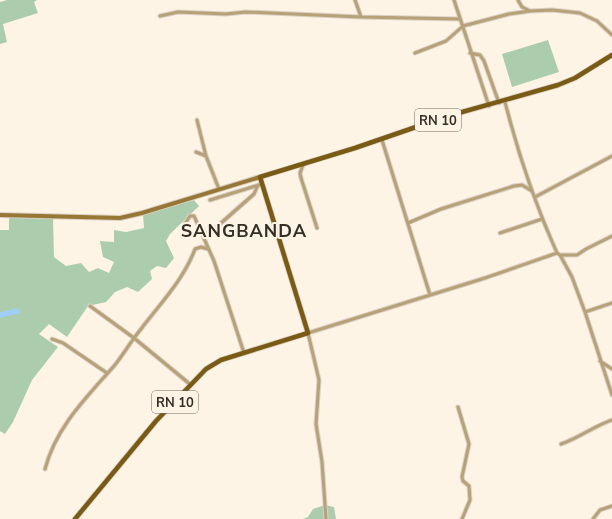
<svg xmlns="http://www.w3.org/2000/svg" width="612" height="519" viewBox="0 0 612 519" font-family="'Nunito Sans',sans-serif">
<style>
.green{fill:#abcdad}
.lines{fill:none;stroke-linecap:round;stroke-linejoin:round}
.river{stroke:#9fcff7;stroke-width:5.5}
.street-casing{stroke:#dad0c3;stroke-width:5}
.secondary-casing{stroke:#dad0c3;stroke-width:6}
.primary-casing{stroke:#dad0c3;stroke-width:6}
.street{stroke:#b6a178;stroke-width:3}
.secondary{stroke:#977736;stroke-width:4}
.primary{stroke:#795b15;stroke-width:4.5}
.labels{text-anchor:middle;stroke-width:4;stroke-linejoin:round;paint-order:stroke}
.shield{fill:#fef4e6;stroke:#71695f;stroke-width:1}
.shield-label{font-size:13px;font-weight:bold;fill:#352e25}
.district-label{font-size:18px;font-weight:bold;letter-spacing:1px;fill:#352e25;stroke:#fef4e6}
</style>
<rect width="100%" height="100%" fill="#fef4e6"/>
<path class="green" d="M 7,0 L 37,0 L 34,2 L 38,13 L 3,24 L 7,42 L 0,44 L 0,2 Z
M 548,40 L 559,72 L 512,87 L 502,54 Z
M 194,200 L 199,206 L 170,234 L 166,241 L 174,258 L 166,268 L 157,266 L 150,271 L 152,279 L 138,292 L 127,287 L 115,292 L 106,302 L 88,306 L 67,337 L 49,324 L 39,334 L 58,347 L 32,380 L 13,422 L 5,434 L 0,431 L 0,230 L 9,230 L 9,217 L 53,218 L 54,257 L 66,266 L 81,263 L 89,272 L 98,268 L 109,273 L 114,262 L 103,257 L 100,241 L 114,242 L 114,230 L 126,232 L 144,228 L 143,214 Z
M 325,505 L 334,507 L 336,519 L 303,519 L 308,517 L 313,509 Z"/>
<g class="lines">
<path class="river" d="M 0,315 L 17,311"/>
<defs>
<path id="street" d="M 355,0 L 361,17
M 454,0 L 489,106
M 518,0 L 522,7 L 530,11
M 160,16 L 178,12 L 226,14 L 246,12 L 361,17 L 460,19
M 415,53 L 446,41 L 463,26 L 509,14 L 530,11 L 552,10 L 580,13 L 597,21 L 612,35
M 470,53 L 480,55 L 484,61 L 499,103
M 505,102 C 518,153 535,204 557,253 L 560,255 L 572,277 L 585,312 L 612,395
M 197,120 L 206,156 L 219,189
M 382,140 L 430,295
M 196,152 L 206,156
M 303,165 L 300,173 L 301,178 L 317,228
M 535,197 L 612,156
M 210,200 L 259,185
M 408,223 L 441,209 L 514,186 L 522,185 L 532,191
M 184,225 L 190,216 L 194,216 L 214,261 L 244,353
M 500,233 L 542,219
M 203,235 L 212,231 L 254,194 L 258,185
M 560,255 L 577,255 L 586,249 L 612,236
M 90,306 L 134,338 L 191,385
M 585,312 L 612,303
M 52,339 L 63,343 L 107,373
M 600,361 L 612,369
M 458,407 L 469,444 L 462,477 L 463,481 L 469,486 L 470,500 L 462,519
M 561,444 C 579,438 594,426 612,420
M 45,469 C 56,427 86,398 114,366 C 123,355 131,341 141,329 C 160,304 184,279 195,249 L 201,247 L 208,249
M 326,519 L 322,462 L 316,424 L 319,380 L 308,333 L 485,278 L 557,253
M 593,519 L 600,510 L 612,506"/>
<path id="secondary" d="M 0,215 L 120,218 L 142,213 L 260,177"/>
<path id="primary" d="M 75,519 L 156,421 L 206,369 L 221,360 L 308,333 L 260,177 L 355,148 L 448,116 L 558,85 L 575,78 L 612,55"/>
</defs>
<use href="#street" class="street-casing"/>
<use href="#secondary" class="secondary-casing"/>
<use href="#primary" class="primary-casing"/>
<use href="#street" class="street"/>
<use href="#secondary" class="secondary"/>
<use href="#primary" class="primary"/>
</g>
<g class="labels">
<g class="shield">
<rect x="415" y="109" width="46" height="22" rx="3"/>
<rect x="152" y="391" width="46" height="22" rx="3"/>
</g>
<g class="shield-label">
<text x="438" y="125">RN 10</text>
<text x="175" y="407">RN 10</text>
</g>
<g class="district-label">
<text x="244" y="237">SANGBANDA</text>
</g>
</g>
</svg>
